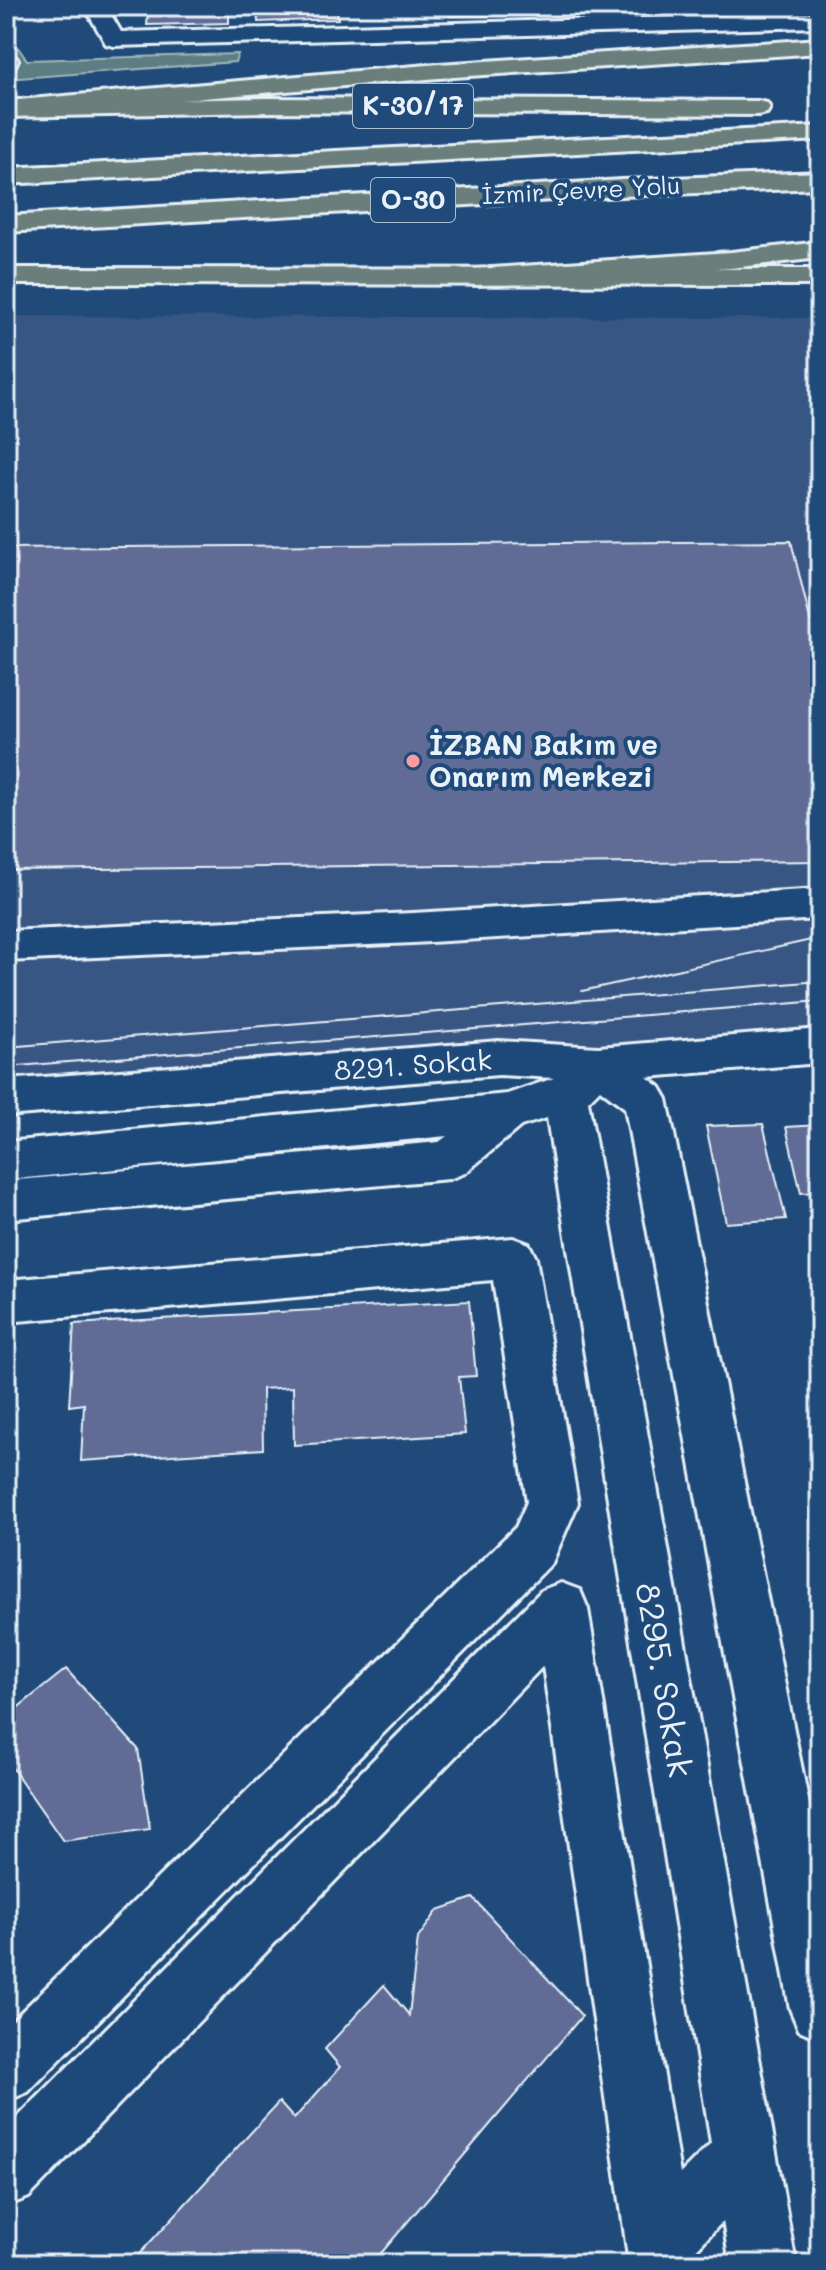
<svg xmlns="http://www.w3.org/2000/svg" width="826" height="2270" viewBox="0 0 826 2270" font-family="Mali,sans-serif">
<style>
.built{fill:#375784}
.green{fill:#5c7d81;stroke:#a2b7bc;stroke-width:2}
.building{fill:#616c96;stroke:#e8f1f8;stroke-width:2}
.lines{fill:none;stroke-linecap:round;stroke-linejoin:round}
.minor-casing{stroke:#e8f1f8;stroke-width:6}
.major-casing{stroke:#e8f1f8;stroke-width:6}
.highway-casing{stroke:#e8f1f8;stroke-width:6}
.minor{fill:#1f4a7a;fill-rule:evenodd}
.major{fill:#6b7f7c;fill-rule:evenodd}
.highway{fill:#6b7f7c;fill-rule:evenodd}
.tram{stroke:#e8f1f8;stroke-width:2}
.poi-dot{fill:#ff9aa2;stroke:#1f4a7a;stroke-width:3}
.labels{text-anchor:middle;stroke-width:8;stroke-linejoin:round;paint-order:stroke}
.far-street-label{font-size:24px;fill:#e8f1f8;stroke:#1f4a7a}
.shield{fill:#1f4a7a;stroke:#acbfd2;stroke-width:2}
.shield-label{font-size:26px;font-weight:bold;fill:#e8f1f8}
.poi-label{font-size:28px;font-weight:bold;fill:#e8f1f8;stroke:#1f4a7a;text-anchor:start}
.street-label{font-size:28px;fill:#e8f1f8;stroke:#1f4a7a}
.near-street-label{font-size:34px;fill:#e8f1f8;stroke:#1f4a7a}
</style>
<rect width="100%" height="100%" fill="#1f4a7a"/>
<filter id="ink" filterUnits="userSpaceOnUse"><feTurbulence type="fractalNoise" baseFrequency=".0125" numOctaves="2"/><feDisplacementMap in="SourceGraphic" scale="16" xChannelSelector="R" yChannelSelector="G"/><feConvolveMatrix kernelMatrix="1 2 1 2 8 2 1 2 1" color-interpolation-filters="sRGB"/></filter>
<g filter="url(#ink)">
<path class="built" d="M 6,316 L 820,318 L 820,1036 L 561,1045 L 6,1091 Z"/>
<path class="green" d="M 6,31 L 27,60 L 238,54 L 235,62 L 6,79 Z"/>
<path class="building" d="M 149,6 L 229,6 L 229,23 L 147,25 Z
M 257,6 L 337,6 L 338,19 L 258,22 Z
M 448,6 L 559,6 L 561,14 L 450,16 Z
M 599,6 L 711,6 L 712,9 L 601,12 Z
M 791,541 L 820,660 L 820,861 L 6,870 L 6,548 Z
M 763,1124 L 786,1219 L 726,1223 L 706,1126 Z
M 820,1125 L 820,1192 L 801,1193 L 786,1127 Z
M 469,1301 L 476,1376 L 459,1377 L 465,1434 L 294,1445 L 293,1387 L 262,1389 L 263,1449 L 81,1461 L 84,1404 L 69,1406 L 74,1324 Z
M 66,1669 L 138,1749 L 150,1829 L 63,1841 L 6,1759 L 6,1717 Z
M 15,1847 L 8,1967 L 6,1967 L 6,1848 Z
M 473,1898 L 582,2016 L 372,2264 L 130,2264 L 279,2102 L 294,2119 L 340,2067 L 325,2049 L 384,1985 L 409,2015 L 418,1938 L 438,1910 Z"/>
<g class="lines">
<defs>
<path id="minor" d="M 84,6 L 106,6 L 121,32 L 820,13 L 820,27 L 114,46 L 106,44 Z
M 6,53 L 14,55 L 18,60 L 14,68 L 6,70 Z
M 820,889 L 820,919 L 413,943 L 6,961 L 6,931 L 413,913 Z
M 820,1029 L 820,1063 L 647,1077 L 660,1087 L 667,1099 L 820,1859 L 820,2039 L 799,2030 L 790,2009 L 625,1108 L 600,1089 L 588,1101 L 796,2264 L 730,2264 L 723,2221 L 693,2253 L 695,2264 L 629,2264 L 543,1666 L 29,2197 L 6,2206 L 6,2129 L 542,1590 L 561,1583 L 580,1590 L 588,1609 L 680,2174 L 711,2143 L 547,1118 L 521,1126 L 465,1173 L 449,1179 L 6,1219 L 6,1181 L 439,1142 L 447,1136 L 6,1180 L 6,1142 L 507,1094 L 554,1078 L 499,1075 L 6,1116 L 6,1080 L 499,1041 L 598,1047 Z
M 513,1238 L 529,1244 L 536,1258 L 578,1503 L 552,1563 L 28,2092 L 6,2101 L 6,2027 L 516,1527 L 527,1502 L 493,1280 L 6,1322 L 6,1280 Z"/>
<path id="major" d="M 820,39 L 820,53 L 439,78 L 6,115 L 6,101 L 439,64 Z
M 6,268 L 820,269 L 820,285 L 6,284 Z"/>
<path id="highway" d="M 266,98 L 758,101 L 767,103 L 770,108 L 767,113 L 758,115 L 266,112 L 6,117 L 6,103 Z
M 820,126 L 820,140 L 6,184 L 6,168 Z
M 820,172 L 820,188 L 622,196 L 6,232 L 6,216 L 622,180 Z
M 820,242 L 820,258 L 731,268 L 476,285 L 466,283 L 462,277 L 466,271 L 476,269 L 731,252 Z"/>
</defs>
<use href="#minor" class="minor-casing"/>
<use href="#major" class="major-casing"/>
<use href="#highway" class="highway-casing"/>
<use href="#minor" class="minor"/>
<use href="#major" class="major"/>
<use href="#highway" class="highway"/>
<path class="tram" d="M 582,991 L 820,938
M 6,1047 L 820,981
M 6,1067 L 820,1001"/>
</g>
</g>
<circle class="poi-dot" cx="413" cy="761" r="8"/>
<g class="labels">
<g class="far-street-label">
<text transform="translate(581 191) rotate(-3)" y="8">İzmir Çevre Yolu</text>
</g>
<g class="shield">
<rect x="353" y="84" width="120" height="44" rx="6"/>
<rect x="371" y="178" width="84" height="44" rx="6"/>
</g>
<g class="shield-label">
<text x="413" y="115">K-30/17</text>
<text x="413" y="209">O-30</text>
</g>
<g class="poi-label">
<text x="429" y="755">İZBAN Bakım ve<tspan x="429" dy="32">Onarım Merkezi</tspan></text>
</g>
<g class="street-label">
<text transform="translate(413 1065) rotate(-4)" y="10">8291. Sokak</text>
</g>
<g class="near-street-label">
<text transform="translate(664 1680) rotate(80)" y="12">8295. Sokak</text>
</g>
</g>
<rect width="826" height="2270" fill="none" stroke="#1f4a7a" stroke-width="32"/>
<rect x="16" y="16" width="794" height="2238" fill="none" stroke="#e8f1f8" stroke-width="3" filter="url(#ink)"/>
</svg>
